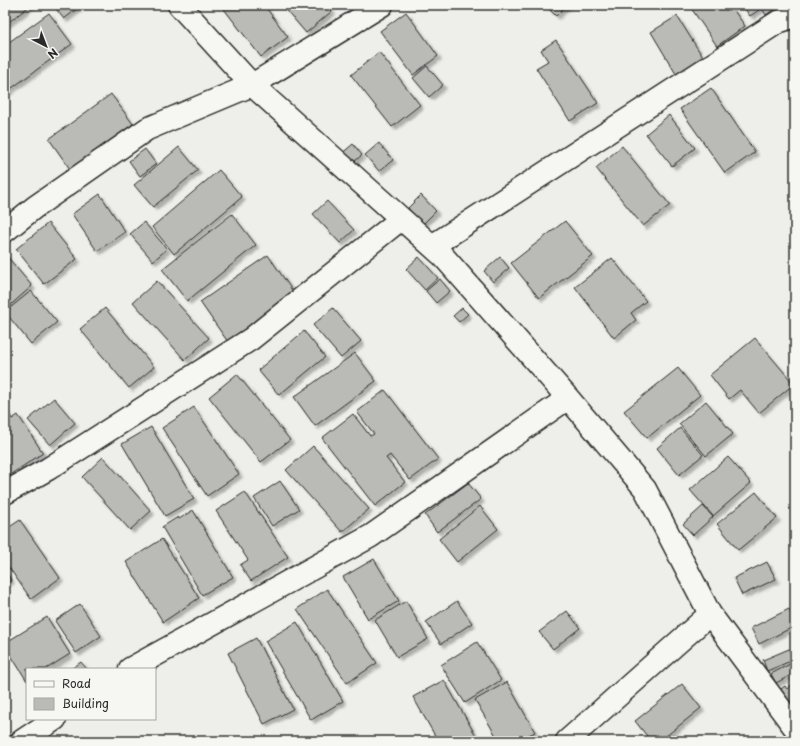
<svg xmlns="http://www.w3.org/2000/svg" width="800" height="746" viewBox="0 0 800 746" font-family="'Playpen Sans',sans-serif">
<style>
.building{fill:#babab7;stroke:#2b2b2b;filter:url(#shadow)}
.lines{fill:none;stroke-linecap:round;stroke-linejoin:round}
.minor-casing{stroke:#2b2b2b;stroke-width:25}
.minor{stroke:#f6f6f2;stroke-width:22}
</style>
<defs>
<filter id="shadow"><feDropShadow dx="3.5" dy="3.5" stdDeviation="1" flood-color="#0004"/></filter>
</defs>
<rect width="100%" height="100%" fill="#eeeeea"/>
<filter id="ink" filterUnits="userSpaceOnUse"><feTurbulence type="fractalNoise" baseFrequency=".025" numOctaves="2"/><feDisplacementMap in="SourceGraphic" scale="8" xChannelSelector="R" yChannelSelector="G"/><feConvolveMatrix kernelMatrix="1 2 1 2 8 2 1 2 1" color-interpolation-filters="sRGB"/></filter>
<g filter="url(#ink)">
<path class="building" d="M 5,5 L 31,5 L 5,25 Z
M 53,5 L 82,5 L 64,19 Z
M 221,5 L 264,5 L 288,37 L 261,57 Z
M 282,5 L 327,5 L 332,11 L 306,33 Z
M 545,5 L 567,5 L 556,16 Z
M 689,5 L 730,5 L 745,26 L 717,46 Z
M 742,5 L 780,5 L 766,15 L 762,8 L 750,16 Z
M 406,12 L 438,56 L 413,75 L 380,31 Z
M 49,13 L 72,44 L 5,93 L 5,45 Z
M 677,16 L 706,62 L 679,79 L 651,32 Z
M 556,40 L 598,103 L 570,121 L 536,68 L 548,61 L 541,50 Z
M 379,52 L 420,105 L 392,127 L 351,75 Z
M 427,66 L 443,85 L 429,97 L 413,78 Z
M 711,88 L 755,152 L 725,173 L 680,109 Z
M 111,94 L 133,124 L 70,169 L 49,139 Z
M 669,115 L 695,148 L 672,166 L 646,134 Z
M 379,143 L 393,160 L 379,171 L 365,155 Z
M 353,144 L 362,155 L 349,166 L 340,155 Z
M 622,146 L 670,205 L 643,226 L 596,168 Z
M 179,147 L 198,170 L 153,207 L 134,185 Z
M 145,149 L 156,164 L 140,176 L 129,161 Z
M 219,170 L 242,197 L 174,254 L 152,227 Z
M 100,194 L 125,232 L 97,251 L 72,214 Z
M 421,195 L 436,211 L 423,224 L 408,208 Z
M 327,201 L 354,230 L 340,243 L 313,214 Z
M 232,214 L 256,245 L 187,301 L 162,269 Z
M 565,221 L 593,256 L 539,298 L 511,263 Z
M 144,222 L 167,249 L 153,261 L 130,234 Z
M 48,223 L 77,259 L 44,284 L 16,249 Z
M 5,254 L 32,286 L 5,310 Z
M 268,255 L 296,296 L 228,342 L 200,302 Z
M 419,257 L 438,278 L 425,290 L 406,269 Z
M 500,257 L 509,268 L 493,282 L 484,271 Z
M 612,258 L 646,301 L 631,313 L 636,320 L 614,338 L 575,287 Z
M 440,279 L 450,291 L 436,303 L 426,291 Z
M 157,281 L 209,338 L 185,360 L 133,302 Z
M 31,291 L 57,322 L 31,344 L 5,312 Z
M 105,308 L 154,367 L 129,388 L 80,329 Z
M 333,308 L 361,341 L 341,358 L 313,325 Z
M 462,308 L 468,314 L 459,322 L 453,316 Z
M 304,331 L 325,357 L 279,395 L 258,370 Z
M 755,338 L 794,384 L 759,413 L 740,390 L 729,399 L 710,375 Z
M 355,353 L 376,381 L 315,426 L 294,397 Z
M 678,368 L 700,395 L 647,438 L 624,411 Z
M 237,374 L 290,440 L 261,462 L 209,397 Z
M 385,390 L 438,459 L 410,480 L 390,455 L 386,458 L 405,482 L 375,506 L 322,438 L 353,414 L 370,436 L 374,434 L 357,412 Z
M 54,398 L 75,423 L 50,445 L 28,420 Z
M 706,401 L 733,434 L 706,456 L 679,424 Z
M 194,407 L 239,474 L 207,496 L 162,428 Z
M 5,409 L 12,419 L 18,415 L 43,453 L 5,478 Z
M 151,427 L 194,499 L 165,516 L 122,444 Z
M 680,428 L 703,455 L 679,475 L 657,448 Z
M 313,446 L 369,509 L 342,532 L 286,470 Z
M 103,457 L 151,511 L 130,530 L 82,477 Z
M 728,457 L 751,483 L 713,516 L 690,490 Z
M 280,481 L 299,509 L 272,526 L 254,498 Z
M 468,483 L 481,499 L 437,532 L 425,515 Z
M 245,492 L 288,557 L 251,581 L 240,565 L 248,560 L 216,511 Z
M 756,492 L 777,518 L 738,550 L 717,524 Z
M 480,506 L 498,529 L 457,562 L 439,539 Z
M 703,506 L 713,517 L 693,535 L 683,524 Z
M 193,510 L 233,577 L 202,595 L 162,527 L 178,517 L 179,519 Z
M 20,520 L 60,578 L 31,599 L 5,562 L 5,530 Z
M 162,539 L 199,598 L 163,622 L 126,562 Z
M 374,559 L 399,601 L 368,619 L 343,577 Z
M 767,562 L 776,579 L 742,595 L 734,578 Z
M 5,570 L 11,580 L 5,584 Z
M 327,589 L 377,663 L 347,683 L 297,609 Z
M 406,601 L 428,639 L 397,657 L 375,620 Z
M 457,601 L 472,623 L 441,644 L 426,622 Z
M 80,604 L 101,636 L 76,653 L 55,621 Z
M 789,609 L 795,621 L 795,626 L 759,644 L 751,628 Z
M 567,611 L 580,628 L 553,649 L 539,632 Z
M 47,617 L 70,654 L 46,669 L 27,669 L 27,681 L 5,646 L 5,643 Z
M 297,622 L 343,701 L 311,720 L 265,641 Z
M 256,638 L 293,709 L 264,724 L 228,653 Z
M 477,642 L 501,680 L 465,703 L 441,665 Z
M 789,649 L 793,660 L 767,671 L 763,660 Z
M 81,662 L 87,669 L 71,669 Z
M 792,663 L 795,668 L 795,673 L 776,683 L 771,674 Z
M 444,680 L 479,741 L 438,741 L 413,697 Z
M 507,682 L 535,732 L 525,737 L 527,741 L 499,741 L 475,700 Z
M 794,683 L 795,685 L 795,697 L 793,698 L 795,700 L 795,702 L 786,709 L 774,694 L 785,686 L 787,689 Z
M 682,684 L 701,708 L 660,741 L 651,741 L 635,721 Z"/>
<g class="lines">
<defs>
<path id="minor" d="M 179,5 L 252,85 L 443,256 L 568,398 L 645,489 L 710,614 L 795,728
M 5,231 L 35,207 L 147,129 L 252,85 L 382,5
M 432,246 L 778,22 L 795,16
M 5,493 L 48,469 L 251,339 L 401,219
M 130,669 L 371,536 L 568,398
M 22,741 L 55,719
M 567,741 L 710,614"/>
</defs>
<use href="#minor" class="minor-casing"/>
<use href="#minor" class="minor"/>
</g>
</g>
<rect width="800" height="746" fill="none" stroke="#f6f6f2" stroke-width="20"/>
<rect x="10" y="10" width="780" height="726" fill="none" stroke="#2b2b2b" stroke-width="1.5" filter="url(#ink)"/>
<rect x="26" y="668" width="130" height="52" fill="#f6f6f2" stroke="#a5a5a2"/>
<rect x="34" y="681" width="20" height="6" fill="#f6f6f2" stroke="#a5a5a2"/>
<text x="62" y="688" font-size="12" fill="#2b2b2b">Road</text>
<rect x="34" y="698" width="20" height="12" fill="#babab7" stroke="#a5a5a2"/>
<text x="62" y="708" font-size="12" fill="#2b2b2b">Building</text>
<g transform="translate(46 46) rotate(138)" stroke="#f6f6f2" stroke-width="3" paint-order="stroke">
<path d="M0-3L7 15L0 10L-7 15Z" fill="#2b2b2b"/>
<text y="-6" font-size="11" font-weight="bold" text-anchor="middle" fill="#2b2b2b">N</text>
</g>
</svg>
